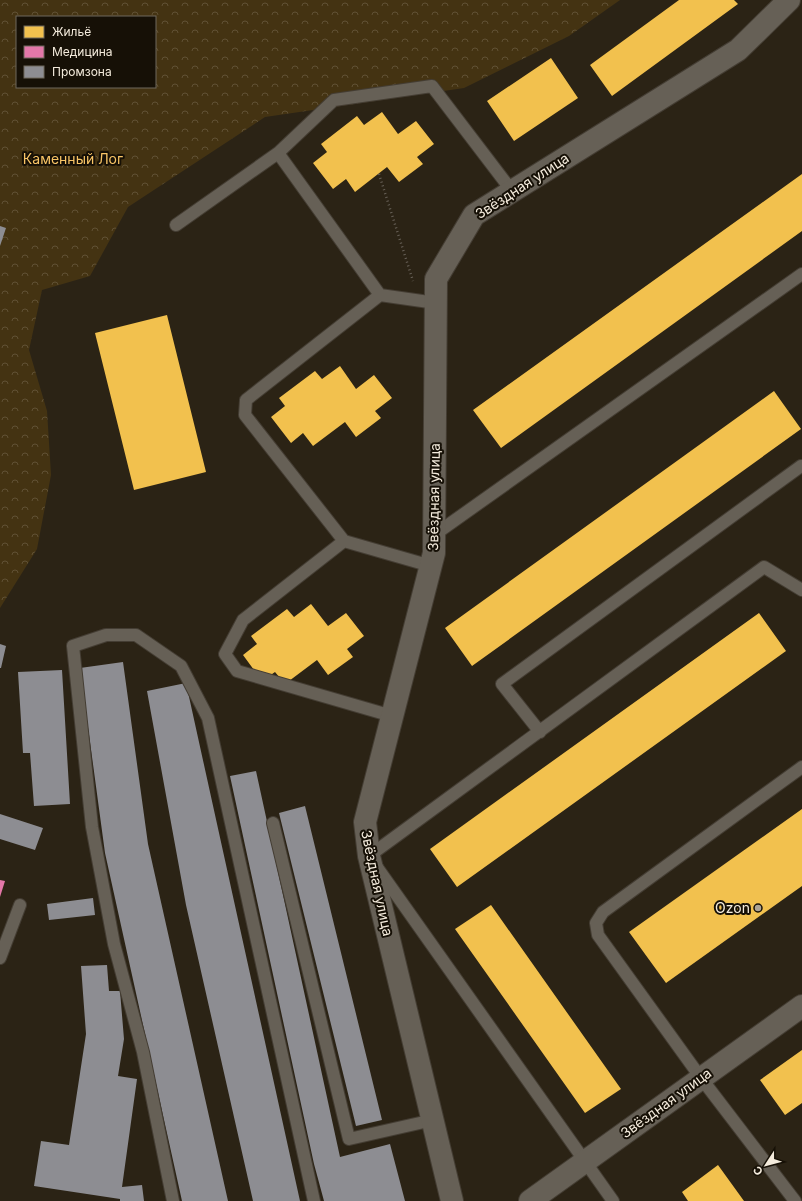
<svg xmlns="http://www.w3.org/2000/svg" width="802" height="1201" viewBox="0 0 802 1201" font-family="Inter,sans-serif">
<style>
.forest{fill:url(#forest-crowns);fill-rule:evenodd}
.homes{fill:#f2c14e}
.health{fill:#e377a8}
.industry{fill:#8d8d92}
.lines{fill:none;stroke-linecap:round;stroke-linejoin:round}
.lane-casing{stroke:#443d33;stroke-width:14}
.street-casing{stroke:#443d33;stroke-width:24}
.path{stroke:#665f56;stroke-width:2.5;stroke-dasharray:1 3;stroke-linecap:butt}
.lane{stroke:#666056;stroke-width:12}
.street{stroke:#666056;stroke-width:22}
.poi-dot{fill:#aea596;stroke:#161006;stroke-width:1.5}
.labels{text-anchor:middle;stroke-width:4;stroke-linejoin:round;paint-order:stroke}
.park-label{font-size:14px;fill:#f9c566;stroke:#161006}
.street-label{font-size:14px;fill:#f4ebdc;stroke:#161006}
.poi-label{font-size:14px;fill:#f4ebdc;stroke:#161006;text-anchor:end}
</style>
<defs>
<pattern id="forest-crowns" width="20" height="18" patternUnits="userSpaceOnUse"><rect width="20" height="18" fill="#443312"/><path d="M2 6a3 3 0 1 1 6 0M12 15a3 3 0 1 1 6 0" fill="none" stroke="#605134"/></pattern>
</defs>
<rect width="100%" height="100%" fill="#2b2315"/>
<path class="forest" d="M 0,0 L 620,0 L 569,36 L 464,88 L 265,117 L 128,207 L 90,276 L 42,290 L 29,350 L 47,411 L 51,475 L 37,549 L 0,608 ZM 17,17 L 155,17 L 155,87 L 17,87 Z"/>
<path class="homes" d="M 679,0 L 734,0 L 738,4 L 612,96 L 590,65 Z
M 551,58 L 578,98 L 514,141 L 487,101 Z
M 382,112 L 398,134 L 416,121 L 434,144 L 417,157 L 423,164 L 399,182 L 387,167 L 355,192 L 346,179 L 333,189 L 313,163 L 327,152 L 321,144 L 357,116 L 364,125 Z
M 802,174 L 802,231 L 501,448 L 473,410 Z
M 167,315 L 206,472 L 134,490 L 95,333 Z
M 340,366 L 356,389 L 374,375 L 392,398 L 375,411 L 381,418 L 356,437 L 345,422 L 313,446 L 303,433 L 291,443 L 271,417 L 285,406 L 279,398 L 315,371 L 322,379 Z
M 774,391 L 801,429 L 472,666 L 445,628 Z
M 311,604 L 328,626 L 346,613 L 364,636 L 347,649 L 353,657 L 328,675 L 317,660 L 285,684 L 275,672 L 262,681 L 243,655 L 257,644 L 251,636 L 287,609 L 294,617 Z
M 759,613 L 786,651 L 457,887 L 430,849 Z
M 802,809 L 802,886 L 666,983 L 629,932 Z
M 491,905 L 621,1089 L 585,1113 L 455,929 Z
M 802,1050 L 802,1103 L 785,1115 L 760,1080 Z
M 718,1165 L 744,1201 L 688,1201 L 682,1192 Z"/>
<path class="health" d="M 0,880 L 5,881 L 0,897 Z"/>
<path class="industry" d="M 0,226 L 6,228 L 0,246 Z
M 0,644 L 6,646 L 1,668 L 0,668 Z
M 123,662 L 148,844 L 228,1201 L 182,1201 L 105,853 L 80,668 Z
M 62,670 L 70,804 L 34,806 L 30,753 L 23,753 L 18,672 Z
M 186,683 L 300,1201 L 253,1201 L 186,905 L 147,691 Z
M 256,771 L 340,1157 L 390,1144 L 405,1201 L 324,1201 L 314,1164 L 230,776 Z
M 305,806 L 382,1120 L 356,1126 L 279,813 Z
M 0,814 L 43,828 L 35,850 L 0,839 Z
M 93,898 L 95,915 L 49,920 L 47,904 Z
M 107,965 L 109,991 L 120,991 L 124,1039 L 118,1076 L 137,1079 L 122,1187 L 142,1185 L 144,1201 L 120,1201 L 120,1199 L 34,1186 L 41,1141 L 69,1145 L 86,1034 L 81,966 Z"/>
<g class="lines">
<defs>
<path id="lane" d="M 176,225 L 278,153
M 380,295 L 278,153 L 334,100 L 432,86 L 512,191
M 434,535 L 802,274
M 344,541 L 245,415 L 246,400 L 380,295 L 436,303
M 392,716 L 237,671 L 225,654 L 243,620 L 344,541 L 431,566
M 540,732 L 502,684 L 801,466
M 273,823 L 349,1139 L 433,1120
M 0,958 L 20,905
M 173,1201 L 143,1052 L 114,944 L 92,827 L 73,646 L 106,635 L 136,635 L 181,666 L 208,718 L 314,1201
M 613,1201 L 369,856 L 764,567 L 802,590
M 795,1201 L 701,1078 L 598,935 L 596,923 L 603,912 L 802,767"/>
<path id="street" d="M 452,1201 L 369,856 L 365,822 L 434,553 L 436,279 L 474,215 L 738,50 L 789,0
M 530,1201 L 802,1006"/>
</defs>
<use href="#lane" class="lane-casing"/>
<use href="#street" class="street-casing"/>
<path class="path" d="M 379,174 L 413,281"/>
<use href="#lane" class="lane"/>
<use href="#street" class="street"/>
</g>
<circle class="poi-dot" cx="758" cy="908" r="4"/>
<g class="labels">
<g class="park-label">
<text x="73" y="164">Каменный Лог</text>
</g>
<g class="street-label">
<text transform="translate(522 186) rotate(-33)" y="5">Звёздная улица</text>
<text transform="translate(434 497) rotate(-89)" y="5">Звёздная улица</text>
<text transform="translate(377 883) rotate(78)" y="5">Звёздная улица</text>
<text transform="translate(666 1103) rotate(-36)" y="5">Звёздная улица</text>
</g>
<g class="poi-label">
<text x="750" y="913">Ozon</text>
</g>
</g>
<rect x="16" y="16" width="140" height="72" fill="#161006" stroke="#6f685c"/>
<rect x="24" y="26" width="20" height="12" fill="#f2c14e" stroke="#6f685c"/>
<text x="52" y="36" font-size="12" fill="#f4ebdc">Жильё</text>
<rect x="24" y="46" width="20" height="12" fill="#e377a8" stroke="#6f685c"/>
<text x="52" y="56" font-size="12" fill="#f4ebdc">Медицина</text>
<rect x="24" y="66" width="20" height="12" fill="#8d8d92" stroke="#6f685c"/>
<text x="52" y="76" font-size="12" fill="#f4ebdc">Промзона</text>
<g transform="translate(766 1165) rotate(234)" stroke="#161006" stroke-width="3" paint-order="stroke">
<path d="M0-3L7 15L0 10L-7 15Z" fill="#f4ebdc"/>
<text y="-6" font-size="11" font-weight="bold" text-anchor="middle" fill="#f4ebdc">С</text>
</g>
</svg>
